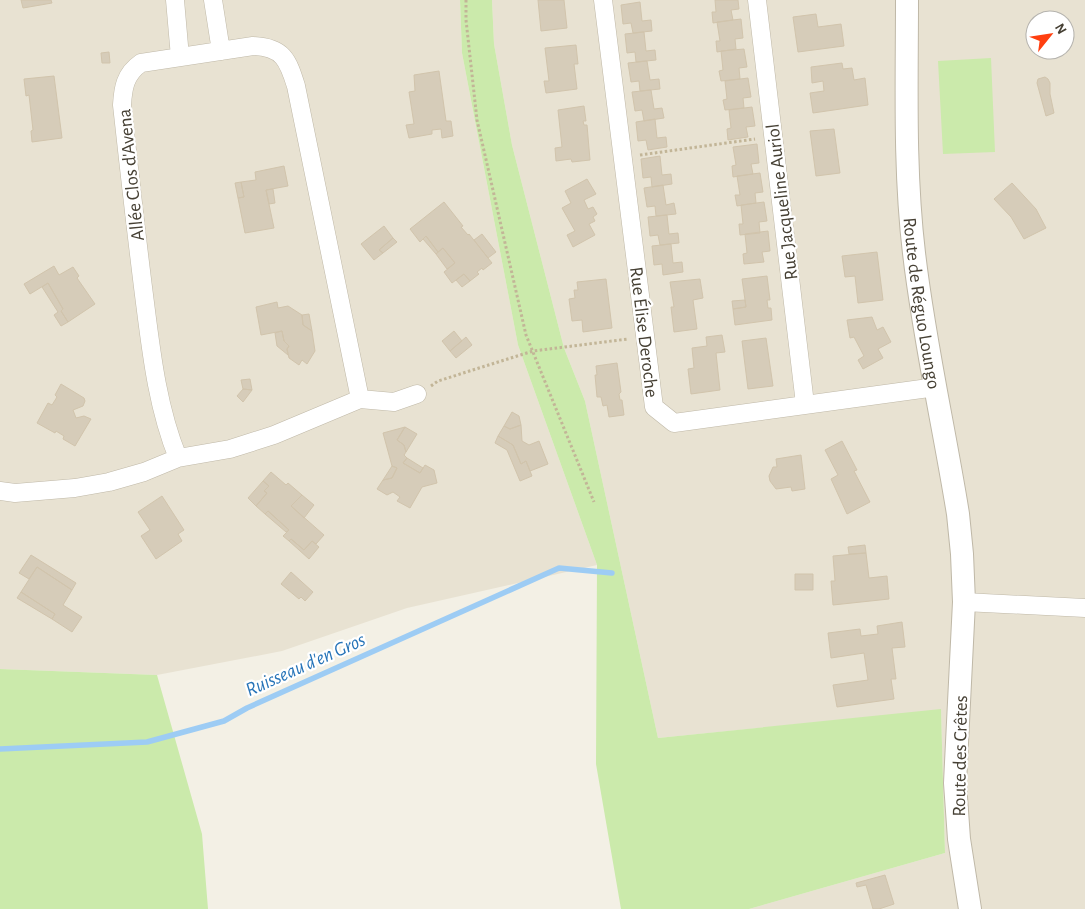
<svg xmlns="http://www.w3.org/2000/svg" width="1085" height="909" viewBox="0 0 1085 909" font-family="'Alegreya Sans',sans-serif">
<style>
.residential{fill:#e8e2d2;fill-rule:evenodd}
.green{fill:#cbeaab}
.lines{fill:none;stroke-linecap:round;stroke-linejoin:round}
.stream{stroke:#9dccf4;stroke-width:5.5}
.building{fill:#d6ccb9;stroke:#d1c4ac}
.minor-casing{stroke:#bfb8a7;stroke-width:19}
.tertiary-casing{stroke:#bfb8a7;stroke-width:24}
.path{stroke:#c2b597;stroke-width:3;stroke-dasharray:2.5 2.5;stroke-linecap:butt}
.minor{stroke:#fff;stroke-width:18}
.tertiary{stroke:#fff;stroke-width:22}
.labels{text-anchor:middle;stroke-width:4.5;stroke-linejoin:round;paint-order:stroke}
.street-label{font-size:19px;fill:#464034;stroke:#fff}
.water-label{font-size:20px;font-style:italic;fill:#2774b8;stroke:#fff}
</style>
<rect width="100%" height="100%" fill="#f3f0e5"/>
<path class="residential" d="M 0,0 L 460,0 L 462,53 L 518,345 L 597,565 L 407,608 L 282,651 L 157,675 L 0,669 Z
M 492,0 L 1085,0 L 1085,909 L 749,909 L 945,853 L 941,710 L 658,738 L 585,401 L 564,348 L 512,145 L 494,44 ZM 1035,20 L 1065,20 L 1065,50 L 1035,50 Z"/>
<path class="green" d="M 460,0 L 492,0 L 494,44 L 512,145 L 564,348 L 585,401 L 658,738 L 941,709 L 945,853 L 749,909 L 621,909 L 596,764 L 597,565 L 518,345 L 462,53 Z
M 991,58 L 995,152 L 943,154 L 938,61 Z
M 0,669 L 157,675 L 202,834 L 208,909 L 0,909 Z"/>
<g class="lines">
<path class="stream" d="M 0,749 L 147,742 L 224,721 L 247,708 L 559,568 L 612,573"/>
</g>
<path class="building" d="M 21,0 L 51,0 L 52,3 L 23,8 Z
M 538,0 L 564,0 L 567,28 L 541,31 Z
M 715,0 L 738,0 L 739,9 L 731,10 L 733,20 L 713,23 L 712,12 L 716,12 Z
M 640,2 L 642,21 L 651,20 L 652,31 L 633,33 L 631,23 L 623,24 L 621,5 Z
M 816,14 L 818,27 L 841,24 L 844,46 L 798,52 L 793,17 Z
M 741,19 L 743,38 L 735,39 L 736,49 L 717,52 L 716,41 L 720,41 L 717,22 Z
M 644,32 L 646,51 L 655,50 L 656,60 L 636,62 L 635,52 L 627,53 L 625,34 Z
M 576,45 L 578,64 L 574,64 L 577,89 L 546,93 L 544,81 L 549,81 L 545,48 Z
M 744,49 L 747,67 L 739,68 L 740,79 L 721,81 L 719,71 L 723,70 L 721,51 Z
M 109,52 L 110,63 L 102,63 L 101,53 Z
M 647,61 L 650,80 L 659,79 L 660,89 L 640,91 L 639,81 L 631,82 L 628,63 Z
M 842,63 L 843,69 L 852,68 L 854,80 L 865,78 L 868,105 L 813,113 L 810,93 L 824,91 L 823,81 L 812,83 L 811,67 Z
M 439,71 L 446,121 L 451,121 L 453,136 L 442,138 L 441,129 L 432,130 L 432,134 L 409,138 L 406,125 L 414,124 L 409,92 L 415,91 L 414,75 Z
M 54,76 L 62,138 L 32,142 L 31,131 L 33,130 L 29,95 L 26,96 L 24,79 Z
M 1045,77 L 1048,79 L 1050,83 L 1050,94 L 1054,113 L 1046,116 L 1037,83 L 1038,79 Z
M 748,78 L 751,97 L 743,98 L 744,108 L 725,110 L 723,100 L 727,99 L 725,81 Z
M 651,90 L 654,109 L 662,108 L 664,118 L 644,121 L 642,110 L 635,111 L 632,92 Z
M 584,106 L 586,121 L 583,121 L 584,125 L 587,125 L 590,160 L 572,162 L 571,159 L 556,161 L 555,148 L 562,147 L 558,110 Z
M 752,107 L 755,126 L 746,127 L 748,137 L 728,140 L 727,129 L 731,128 L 729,110 Z
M 655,119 L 657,138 L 666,137 L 667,147 L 648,150 L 646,140 L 638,141 L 636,122 Z
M 834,129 L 840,173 L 816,176 L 810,131 Z
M 757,144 L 759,163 L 751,164 L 753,174 L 733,177 L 732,166 L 736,165 L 733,147 Z
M 660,156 L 662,175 L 671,174 L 672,184 L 652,187 L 651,177 L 643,178 L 641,159 Z
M 284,166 L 288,186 L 266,190 L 274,228 L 245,233 L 238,198 L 244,197 L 241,182 L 256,180 L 255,172 Z
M 760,173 L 763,192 L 755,193 L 756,203 L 737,206 L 735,195 L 740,195 L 737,176 Z
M 587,179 L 596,194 L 584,200 L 588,209 L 593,207 L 597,214 L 593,217 L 595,221 L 589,224 L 595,235 L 573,247 L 567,235 L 575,231 L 562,208 L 571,203 L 565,191 Z
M 241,182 L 244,197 L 238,198 L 235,183 Z
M 1012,183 L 1036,209 L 1046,228 L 1024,239 L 1011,217 L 994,199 Z
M 663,185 L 666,205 L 674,203 L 676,214 L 656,216 L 655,206 L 647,207 L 644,188 Z
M 273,189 L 275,203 L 269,204 L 266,190 Z
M 444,202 L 463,226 L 461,227 L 468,235 L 469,234 L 492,263 L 483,270 L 482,268 L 477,272 L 479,274 L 470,281 L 464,274 L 452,283 L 444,272 L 455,263 L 443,248 L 438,252 L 426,236 L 420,242 L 410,229 Z
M 764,202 L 767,221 L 759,222 L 760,233 L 740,235 L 739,224 L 743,224 L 741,205 Z
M 667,215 L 669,234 L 678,233 L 679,243 L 660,245 L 658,235 L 650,236 L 648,217 Z
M 384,226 L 393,238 L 379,250 L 383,253 L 374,260 L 361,244 Z
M 768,231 L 770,251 L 762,252 L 764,262 L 744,264 L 743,254 L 747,253 L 745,234 Z
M 482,234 L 496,252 L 488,258 L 474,240 Z
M 426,236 L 438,252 L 436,254 L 423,239 Z
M 393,238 L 397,242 L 383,253 L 379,250 Z
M 671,244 L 673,263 L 682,262 L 683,272 L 663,275 L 662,264 L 654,265 L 652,246 Z
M 443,248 L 455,263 L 447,269 L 436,254 Z
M 877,252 L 883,300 L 858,303 L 855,276 L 845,277 L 842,256 Z
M 54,266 L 59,275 L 73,267 L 79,276 L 77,278 L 95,304 L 68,322 L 61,311 L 63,309 L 48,283 L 30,294 L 24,284 Z
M 464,274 L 470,281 L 462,287 L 456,280 Z
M 767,276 L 770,300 L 767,300 L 768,308 L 771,308 L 772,320 L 735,325 L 733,309 L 746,307 L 742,279 Z
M 606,279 L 612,328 L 583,332 L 582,320 L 572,321 L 569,299 L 575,298 L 574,290 L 578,290 L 577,282 Z
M 700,279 L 703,298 L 693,300 L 697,329 L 674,332 L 671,307 L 674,307 L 670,282 Z
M 48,283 L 63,309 L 61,311 L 68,322 L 61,326 L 54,315 L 58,312 L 42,287 Z
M 745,300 L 746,307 L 733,309 L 732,301 Z
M 277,302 L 278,308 L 288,306 L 302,315 L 303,325 L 312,331 L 315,351 L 307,364 L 302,360 L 299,365 L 289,358 L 287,349 L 289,346 L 284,341 L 282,331 L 261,335 L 256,307 Z
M 309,314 L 312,331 L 303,325 L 302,315 Z
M 872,317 L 877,330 L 883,327 L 891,342 L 878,349 L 883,358 L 863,369 L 858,360 L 864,356 L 854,337 L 850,338 L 847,320 Z
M 282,331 L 284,341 L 289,346 L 287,349 L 288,355 L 277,346 L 275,333 Z
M 454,331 L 462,341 L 450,351 L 442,341 Z
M 722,335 L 725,352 L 716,353 L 720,390 L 691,394 L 688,369 L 694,368 L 692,348 L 707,346 L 706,337 Z
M 466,337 L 472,345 L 456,358 L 450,351 Z
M 766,338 L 773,386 L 748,389 L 742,341 Z
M 617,363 L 621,392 L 619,394 L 620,400 L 622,400 L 624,415 L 609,417 L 607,405 L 603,406 L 601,397 L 597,397 L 595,375 L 597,375 L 596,366 Z
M 250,379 L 252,390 L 243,389 L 241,380 Z
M 61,384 L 84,398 L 85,401 L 83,406 L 73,410 L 76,418 L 84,416 L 91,419 L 75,446 L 63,439 L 64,436 L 56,431 L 55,433 L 37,423 L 48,403 L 52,405 L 57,397 L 55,395 Z
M 243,389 L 252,390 L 243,402 L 237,396 Z
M 512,412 L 519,416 L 521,425 L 510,429 L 504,426 Z
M 521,425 L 522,441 L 529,445 L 539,441 L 548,464 L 530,471 L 526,461 L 521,464 L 513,445 L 498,436 L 504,426 L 510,429 Z
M 405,427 L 417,434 L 406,452 L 404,445 L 397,440 Z
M 405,427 L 397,440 L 404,445 L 406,452 L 404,455 L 407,458 L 403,463 L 420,473 L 425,465 L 434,470 L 437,483 L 422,487 L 410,508 L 397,501 L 400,497 L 393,492 L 387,495 L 377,489 L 383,480 L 392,478 L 397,468 L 392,466 L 383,433 Z
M 498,436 L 513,445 L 521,464 L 526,461 L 532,476 L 520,481 L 507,450 L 495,443 Z
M 842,441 L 857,470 L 854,471 L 870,502 L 847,514 L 831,479 L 838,475 L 825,450 Z
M 801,455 L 805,489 L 792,491 L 791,487 L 776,489 L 770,481 L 769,476 L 773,467 L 777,467 L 776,459 Z
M 407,458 L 423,468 L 420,473 L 403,463 Z
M 392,466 L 397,468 L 392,478 L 383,480 Z
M 271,472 L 286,485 L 288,483 L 302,495 L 291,506 L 324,535 L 316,544 L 312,541 L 304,550 L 291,539 L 289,541 L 283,536 L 289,530 L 268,511 L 265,514 L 256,506 L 267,493 L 264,491 L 269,486 L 263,481 Z
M 263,481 L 269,486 L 264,491 L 267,493 L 256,506 L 248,498 Z
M 302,495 L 314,505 L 304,518 L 291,506 Z
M 162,496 L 184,530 L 178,534 L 182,541 L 156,559 L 141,536 L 150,530 L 138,512 Z
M 268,511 L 289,530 L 286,532 L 265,514 Z
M 291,539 L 304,550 L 312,541 L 319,547 L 309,559 L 289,541 Z
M 865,545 L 866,553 L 849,554 L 848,547 Z
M 866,553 L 869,578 L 887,576 L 889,599 L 833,605 L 831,581 L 835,581 L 833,556 Z
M 31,555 L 76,583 L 72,590 L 37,567 L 29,579 L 19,573 Z
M 37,567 L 72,590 L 63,605 L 82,617 L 72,632 L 52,619 L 55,614 L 21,592 Z
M 291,572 L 313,592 L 305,601 L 301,597 L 299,599 L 281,584 Z
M 795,574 L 813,574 L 813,590 L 795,590 Z
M 21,592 L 55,614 L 52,619 L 17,598 Z
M 902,622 L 905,647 L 892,648 L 896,679 L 891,679 L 894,699 L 837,707 L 833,685 L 868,680 L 864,653 L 831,658 L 828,633 L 860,629 L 861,636 L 878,634 L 877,626 Z
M 885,875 L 894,904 L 879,909 L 873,909 L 866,885 L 857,887 L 856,883 Z"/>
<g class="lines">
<defs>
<path id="minor" d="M 175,0 L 180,57
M 213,0 L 221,51
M 603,0 L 654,407 L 674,423 L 936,387
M 757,0 L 805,404
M 178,458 C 157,407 151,350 144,295 C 136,232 129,168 122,105 C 123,88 125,74 141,63 L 253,46 C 283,47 288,60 296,86 L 360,399
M 0,491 L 15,493 L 75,488 L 109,482 L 144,472 L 178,458 L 230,449 L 274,435 L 360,399 L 394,402 L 417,394
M 964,602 L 1085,608"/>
<g id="tertiary">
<path id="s1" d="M 907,0 C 907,84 904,169 914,253 C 924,340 944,427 958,514 L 962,554 L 964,602 L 955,783 L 959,839 L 970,909"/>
</g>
</defs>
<use href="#minor" class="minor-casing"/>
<use href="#tertiary" class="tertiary-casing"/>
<path class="path" d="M 466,0 L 466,20 L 477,120 L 526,335 L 594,502
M 640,155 L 755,139
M 431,386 L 438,381 L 533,351 L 628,339"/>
<use href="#minor" class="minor"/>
<use href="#tertiary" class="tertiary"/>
</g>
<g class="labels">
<g class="street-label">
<text transform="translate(130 175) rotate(-96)" y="7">Allée Clos d'Avena</text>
<text transform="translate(781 202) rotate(-97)" y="7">Rue Jacqueline Auriol</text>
<text dy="7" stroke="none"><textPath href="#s1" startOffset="304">Route de Réguo Loungo</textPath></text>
<text transform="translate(645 332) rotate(83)" y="7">Rue Élise Deroche</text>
<text transform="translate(959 756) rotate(-89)" y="7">Route des Crêtes</text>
</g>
<g class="water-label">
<text transform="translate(305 664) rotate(-24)" y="7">Ruisseau d'en Gros</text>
</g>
</g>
<g transform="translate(1050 35) rotate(60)"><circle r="24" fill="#ffffff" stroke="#b5b3ae"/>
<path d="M0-4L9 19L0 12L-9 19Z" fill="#ff3f10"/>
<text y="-8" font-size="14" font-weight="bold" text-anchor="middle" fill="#464034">N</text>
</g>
</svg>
